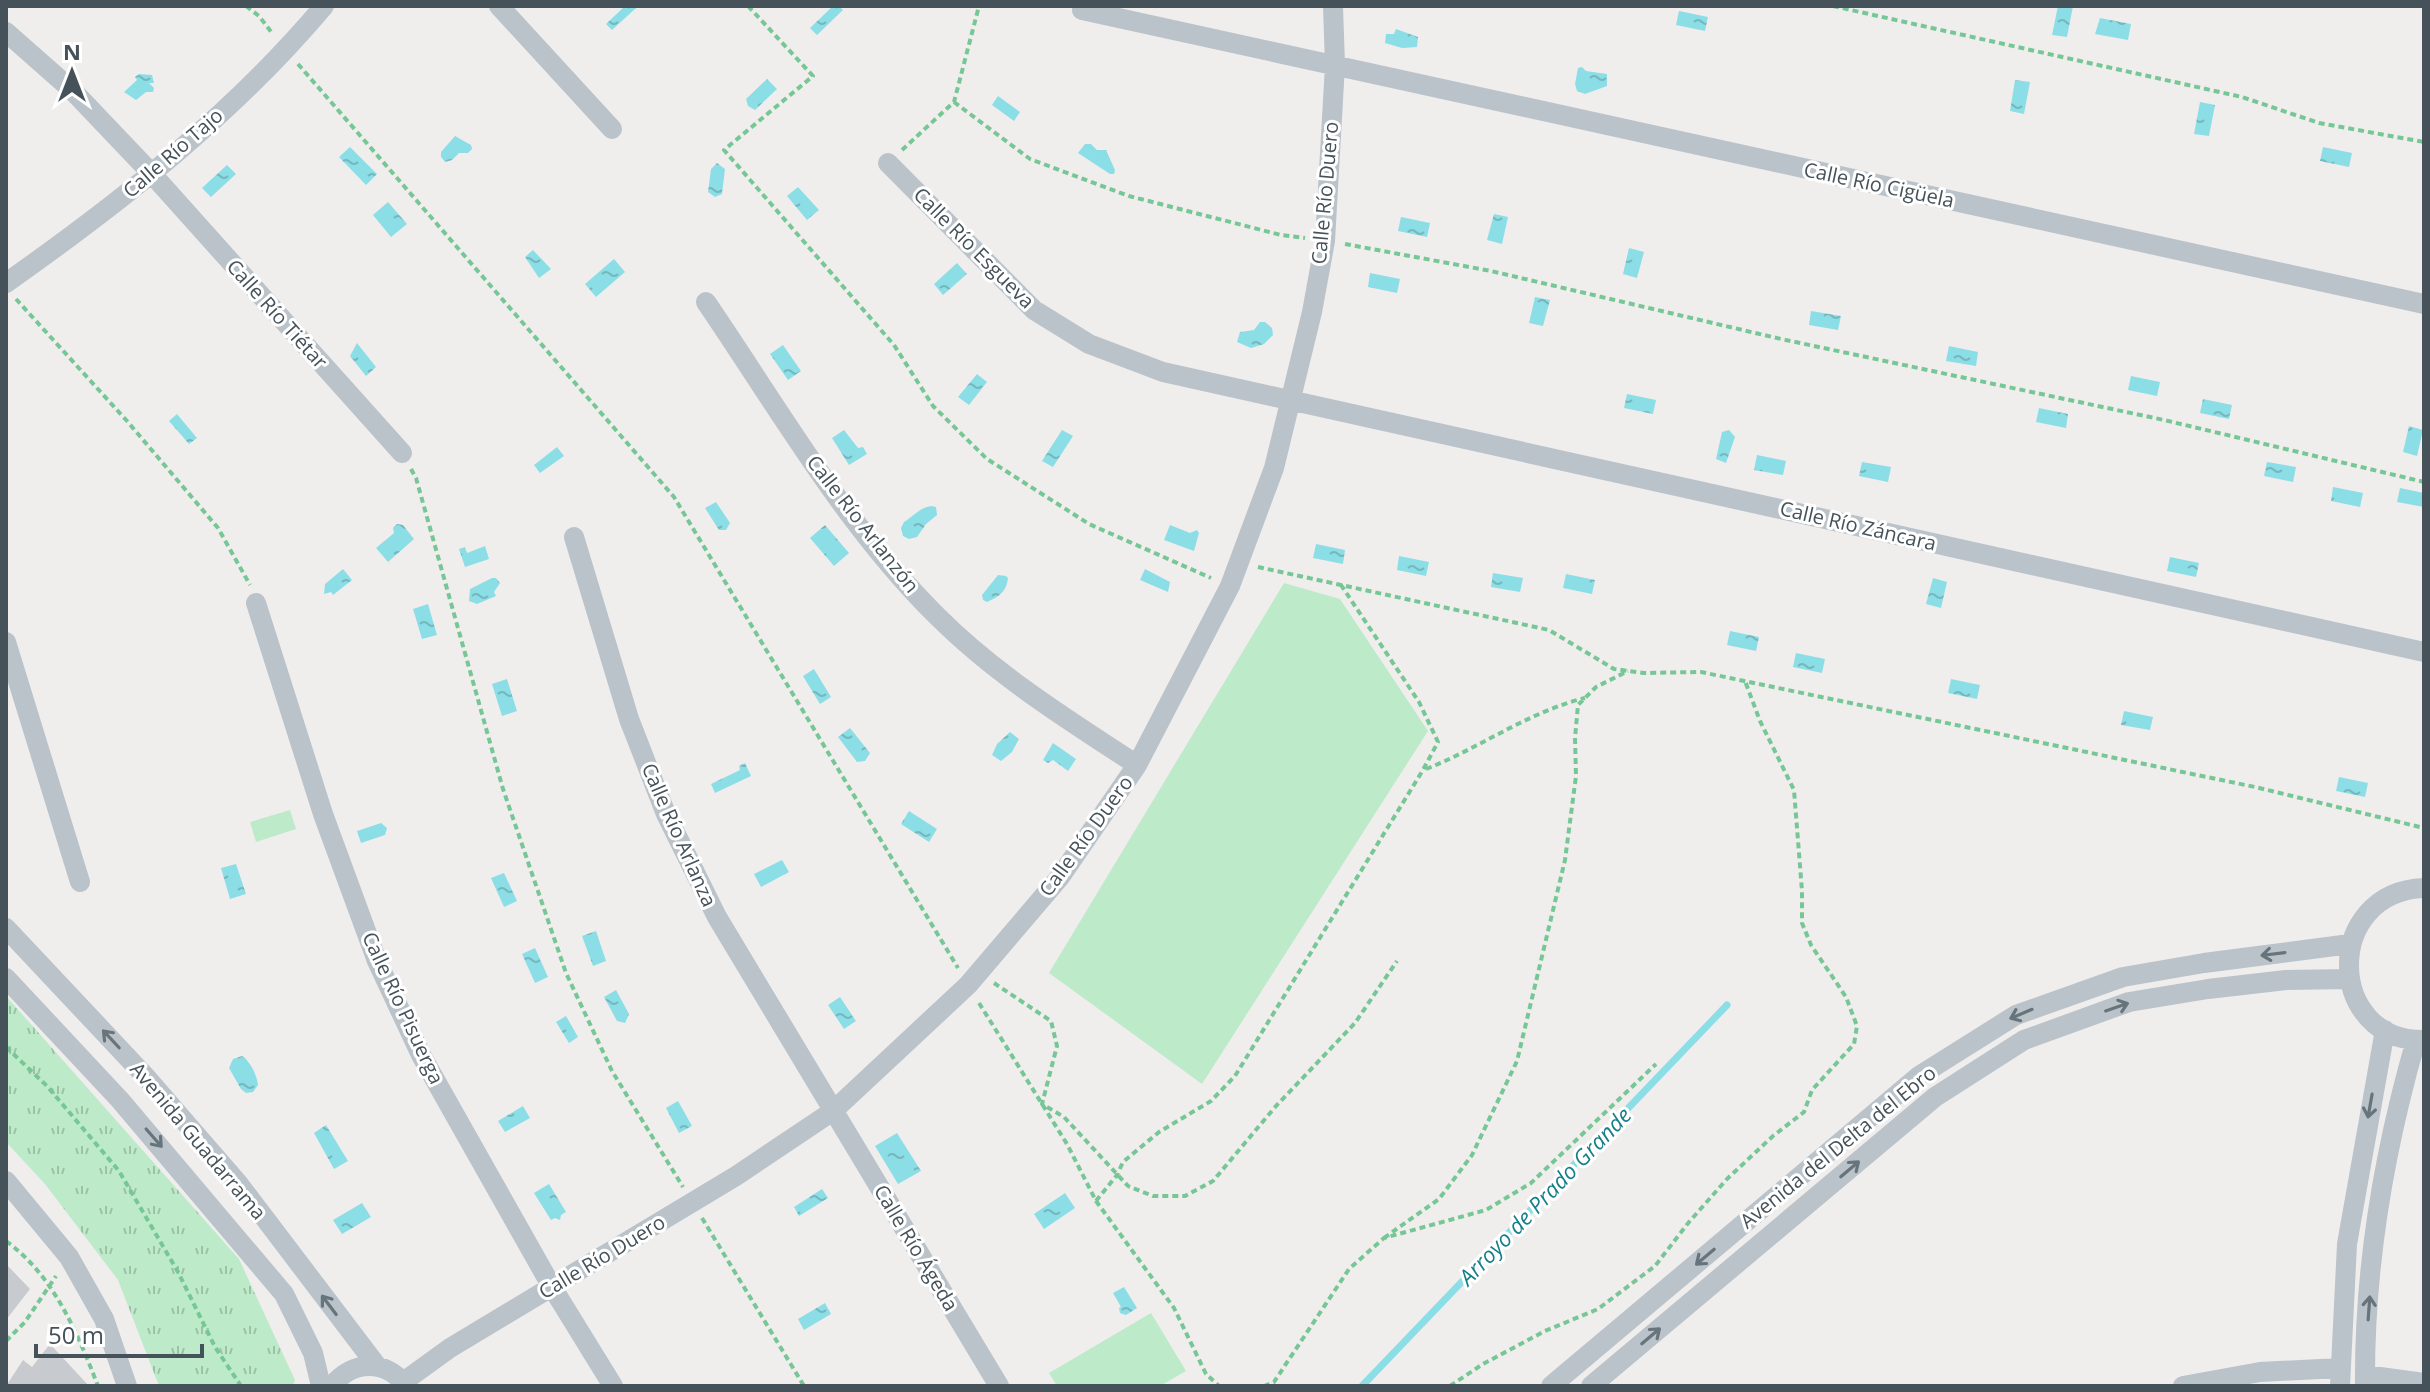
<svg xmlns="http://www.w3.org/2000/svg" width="2430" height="1392" viewBox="0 0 2430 1392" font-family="'Open Sans',sans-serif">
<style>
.green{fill:#bdebc9}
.park{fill:url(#park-tufts)}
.water{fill:url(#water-ripples)}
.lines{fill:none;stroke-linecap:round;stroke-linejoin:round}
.stream{stroke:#8cdee6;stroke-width:7}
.building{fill:#c7cbd0}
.path{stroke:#77c796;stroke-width:4;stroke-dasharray:6 4;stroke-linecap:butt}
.street{stroke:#b9c3c9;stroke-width:20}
.oneway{stroke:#68747b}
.labels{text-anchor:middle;stroke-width:6;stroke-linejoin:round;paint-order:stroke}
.street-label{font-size:20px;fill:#465259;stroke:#fff}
.water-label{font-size:22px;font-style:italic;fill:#147f89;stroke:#fff}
</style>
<defs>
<pattern id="park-tufts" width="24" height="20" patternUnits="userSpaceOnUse" patternTransform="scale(2)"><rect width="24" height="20" fill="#bdebc9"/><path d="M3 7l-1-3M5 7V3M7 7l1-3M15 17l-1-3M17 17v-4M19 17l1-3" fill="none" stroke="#9bc1a6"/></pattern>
<pattern id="water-ripples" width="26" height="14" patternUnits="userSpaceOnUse" patternTransform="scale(2)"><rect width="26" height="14" fill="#8cdee6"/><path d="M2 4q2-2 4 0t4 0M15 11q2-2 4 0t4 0" fill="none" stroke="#74b7bd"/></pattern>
</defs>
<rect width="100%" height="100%" fill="#f0eded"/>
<path class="green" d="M 1284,583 L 1340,599 L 1428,731 L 1202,1084 L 1049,973 Z
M 290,810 L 296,829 L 256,842 L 250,822 Z
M 1151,1313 L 1186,1371 L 1160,1386 L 1057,1386 L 1049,1373 Z"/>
<path class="park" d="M 6,996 L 239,1259 L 295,1380 L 293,1386 L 159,1386 L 118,1280 L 45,1184 L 6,1142 Z"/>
<path class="water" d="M 625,6 L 636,8 L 612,30 L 606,24 Z
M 833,6 L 839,6 L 843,10 L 817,35 L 810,28 Z
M 2058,6 L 2073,6 L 2067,37 L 2052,35 Z
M 1679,11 L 1708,17 L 1705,31 L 1676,25 Z
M 2100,18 L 2131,24 L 2128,40 L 2095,34 Z
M 1396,29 L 1418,37 L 1417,47 L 1402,48 L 1385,43 L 1386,34 L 1394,34 Z
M 1582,67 L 1586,71 L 1607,74 L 1607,86 L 1585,94 L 1577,91 L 1575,84 L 1578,68 Z
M 139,74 L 152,75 L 154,83 L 149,83 L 154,88 L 153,92 L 146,92 L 136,100 L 124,92 L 137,80 L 135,77 Z
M 767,79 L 777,89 L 755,110 L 748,106 L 746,99 Z
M 2015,80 L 2030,82 L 2024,114 L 2010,111 Z
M 998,96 L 1020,112 L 1014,121 L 992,105 Z
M 2200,102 L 2215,105 L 2209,136 L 2194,134 Z
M 455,136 L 471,145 L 472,149 L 468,153 L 459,153 L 452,160 L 445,162 L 441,157 L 441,152 Z
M 1085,144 L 1091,144 L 1097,150 L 1106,150 L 1115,170 L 1114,174 L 1110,174 L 1078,153 Z
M 350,147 L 377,174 L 366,185 L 339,157 Z
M 2323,147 L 2352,153 L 2349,167 L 2320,161 Z
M 717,163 L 725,169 L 722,194 L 715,197 L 708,192 L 711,169 Z
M 227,165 L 236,174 L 211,197 L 202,188 Z
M 798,187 L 819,210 L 807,220 L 787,196 Z
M 388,202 L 407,224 L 391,237 L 373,215 Z
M 1494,214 L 1508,217 L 1502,244 L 1487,240 Z
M 1401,217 L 1430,223 L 1427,237 L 1398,231 Z
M 1629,248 L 1644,252 L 1637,278 L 1623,274 Z
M 533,250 L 551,269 L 539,278 L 525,257 Z
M 614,259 L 625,272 L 596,297 L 585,284 Z
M 957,263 L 967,274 L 943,295 L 934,284 Z
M 1370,273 L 1400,279 L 1397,293 L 1368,287 Z
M 1535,297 L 1550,300 L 1543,326 L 1529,323 Z
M 1811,311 L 1841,316 L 1838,330 L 1809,325 Z
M 1260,322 L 1265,322 L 1272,328 L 1273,335 L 1264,344 L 1251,348 L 1237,342 L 1240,332 L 1254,330 Z
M 357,343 L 376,367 L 366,376 L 350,356 Z
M 783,345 L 801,371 L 788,380 L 770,354 Z
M 1949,346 L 1978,352 L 1976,366 L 1946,361 Z
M 977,374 L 987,382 L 969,405 L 958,397 Z
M 2131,376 L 2160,382 L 2157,396 L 2128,390 Z
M 1627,394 L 1656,400 L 1653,414 L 1624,408 Z
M 2203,399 L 2232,405 L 2229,419 L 2200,413 Z
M 2039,408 L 2068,414 L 2066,428 L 2036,422 Z
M 177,414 L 197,438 L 189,444 L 169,421 Z
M 2409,426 L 2423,430 L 2417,456 L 2403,452 Z
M 844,430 L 858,448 L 863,447 L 867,454 L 849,465 L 832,438 Z
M 1062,430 L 1073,436 L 1053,467 L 1042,461 Z
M 1729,430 L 1735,437 L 1726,463 L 1716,459 L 1722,432 Z
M 557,447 L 564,456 L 540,473 L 534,465 Z
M 1757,455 L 1786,461 L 1783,475 L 1754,470 Z
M 1862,462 L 1891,467 L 1888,482 L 1859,476 Z
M 2267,462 L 2296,467 L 2293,482 L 2264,476 Z
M 2333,487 L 2363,493 L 2360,507 L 2331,501 Z
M 2400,488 L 2424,493 L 2424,507 L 2397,502 Z
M 716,502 L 730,523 L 726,530 L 719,530 L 705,508 Z
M 931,506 L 936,507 L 937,515 L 926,524 L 917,537 L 909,539 L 903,536 L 901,528 L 904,522 C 914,516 919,508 931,506 Z
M 397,524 L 403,525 L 414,539 L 388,562 L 376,548 L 394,533 L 393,528 Z
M 825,525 L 849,553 L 834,566 L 810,538 Z
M 1170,525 L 1190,533 L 1197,530 L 1199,533 L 1194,551 L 1164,540 Z
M 1316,544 L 1345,550 L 1343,564 L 1313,558 Z
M 485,546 L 489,559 L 465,567 L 459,549 L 465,547 L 467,553 Z
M 1399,556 L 1429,562 L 1426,576 L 1397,570 Z
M 2170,557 L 2199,563 L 2196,577 L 2167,571 Z
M 343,569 L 352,580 L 333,595 L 331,592 L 324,594 L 325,584 Z
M 1145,569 L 1170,582 L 1168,592 L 1140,580 Z
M 1493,573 L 1523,578 L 1520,592 L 1491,587 Z
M 1566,574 L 1595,580 L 1592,594 L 1563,588 Z
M 998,575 L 1006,576 L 1008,578 C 1007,591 999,597 987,602 L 983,600 L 982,595 Z
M 492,578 L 496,578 L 500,583 L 494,592 L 496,596 L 477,604 L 469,601 L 470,589 Z
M 1933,578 L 1947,582 L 1941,608 L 1926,604 Z
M 428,604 L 437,635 L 422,639 L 413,609 Z
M 1730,631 L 1759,637 L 1756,651 L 1727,645 Z
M 1796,653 L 1825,659 L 1822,673 L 1793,667 Z
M 814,669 L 831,697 L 820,704 L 803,676 Z
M 507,679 L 517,711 L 502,716 L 492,684 Z
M 1951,679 L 1980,685 L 1977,699 L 1948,693 Z
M 2124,711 L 2153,717 L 2150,730 L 2121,725 Z
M 850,728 L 870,753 L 865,761 L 857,762 L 838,737 Z
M 1010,732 L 1019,739 L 1012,752 L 1001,761 L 992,755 L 997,744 Z
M 1053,743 L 1076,759 L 1068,771 L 1053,760 L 1048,763 L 1043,760 Z
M 745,763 L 751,776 L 715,793 L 711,784 L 740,770 L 739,766 Z
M 2339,777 L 2368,783 L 2365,797 L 2336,791 Z
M 909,811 L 937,829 L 929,842 L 901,824 Z
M 381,823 L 387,828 L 385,835 L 361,843 L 357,831 Z
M 782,860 L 789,872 L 761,887 L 754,874 Z
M 236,864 L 246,894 L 230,899 L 221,868 Z
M 504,873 L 517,901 L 504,907 L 491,878 Z
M 596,931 L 606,961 L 593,966 L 582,936 Z
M 535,948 L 548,977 L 535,983 L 522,954 Z
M 616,990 L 629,1014 L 625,1023 L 617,1021 L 604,997 Z
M 840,997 L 856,1021 L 844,1029 L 828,1005 Z
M 566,1016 L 578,1037 L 569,1043 L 556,1022 Z
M 242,1056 C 250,1061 257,1075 258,1085 L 253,1092 L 246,1093 L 241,1089 L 229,1068 L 233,1059 Z
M 678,1101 L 692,1126 L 679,1133 L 666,1108 Z
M 523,1106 L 530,1118 L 505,1132 L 498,1121 Z
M 326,1125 L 348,1161 L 334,1169 L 314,1133 Z
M 897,1133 L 921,1171 L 898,1184 L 875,1146 Z
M 549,1184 L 566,1212 L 561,1215 L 560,1220 L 555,1218 L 551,1220 L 534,1193 Z
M 822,1189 L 828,1198 L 799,1216 L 794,1207 Z
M 1065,1193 L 1075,1208 L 1044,1229 L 1034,1214 Z
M 362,1203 L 371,1217 L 342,1234 L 333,1220 Z
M 1124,1287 L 1137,1308 L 1126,1315 L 1120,1313 L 1119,1308 L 1121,1307 L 1113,1293 Z
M 825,1303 L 831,1314 L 804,1330 L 798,1319 Z"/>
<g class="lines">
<path class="stream" d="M 1362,1386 L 1727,1005"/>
</g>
<path class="building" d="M 6,1264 L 30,1289 L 6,1320 Z
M 50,1344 L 89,1386 L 6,1386 L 23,1360 L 32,1367 Z"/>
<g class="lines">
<path class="path" d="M 246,6 L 259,16 L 272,33
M 748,6 L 813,76 L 724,150 L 894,345 L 933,406 L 987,459 L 1089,524 L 1211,578
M 1833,6 L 2242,97 L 2319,123 L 2424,142
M 298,64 L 674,497 L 958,968
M 954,102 L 1030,159 L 1129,196 L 1281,235 L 1305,238
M 902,150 L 954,102 L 979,6
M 1345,244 L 1491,271 L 1781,339 L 2164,420 L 2424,482
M 16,299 L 127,421 L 218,528 L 250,585
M 411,469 L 416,478 L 503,789 L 566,973 L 612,1071 L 683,1187
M 1258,567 L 1549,630 L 1614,669 L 1644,673 L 1701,672 L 2255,787 L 2424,828
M 1426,769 C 1480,748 1528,712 1585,698
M 994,983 L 1051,1021 L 1057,1046 L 1042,1104 L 1064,1117 L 1128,1186 L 1153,1196 L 1185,1196 L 1213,1181 L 1276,1106 L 1355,1023 L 1397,961
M 979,1003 L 1067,1144 L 1096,1201 L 1174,1308 L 1206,1374 L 1219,1386
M 6,1047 L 47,1086 L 119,1171 L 178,1272 L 215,1347 L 241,1386
M 1096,1201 L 1117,1175 L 1123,1162 L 1159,1132 L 1211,1101 L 1235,1076 L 1423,770 L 1438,742 L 1419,702 L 1341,585
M 702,1218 L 804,1386
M 1384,1238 L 1439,1199 L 1472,1155 L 1517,1061 L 1565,860 L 1576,776 L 1575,738 L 1578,705 L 1596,687 L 1628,671
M 6,1241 C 54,1276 77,1332 98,1386
M 6,1341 L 25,1322 L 56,1276
M 1264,1386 L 1274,1382 L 1349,1269 L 1384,1238 L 1486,1210 L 1531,1183 L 1656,1064
M 1450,1386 L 1483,1364 L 1545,1331 L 1598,1309 L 1655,1266 L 1689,1222 L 1727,1179 L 1773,1136 L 1804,1112 L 1812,1090 L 1854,1044 L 1857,1026 L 1846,997 L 1811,945 L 1802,923 L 1802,891 L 1794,790 L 1760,721 L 1745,681"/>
<path class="street" d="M 499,6 L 612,129
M 1082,10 L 2424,304
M 6,32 L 73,91 L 152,174 L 402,453
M 888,163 L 1034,310 L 1089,344 L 1163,372 L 2424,652
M 6,283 C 121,202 233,114 324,6
M 706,302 C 779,409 845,525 937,616 C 996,675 1068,720 1137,765
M 574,537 L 629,719 L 666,814 L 717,917 L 999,1386
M 256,603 L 323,814 L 377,961 L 421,1055 L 552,1287 L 613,1386
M 6,642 L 80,882
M 2424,888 C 2322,892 2326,1042 2424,1040
M 6,928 L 146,1077 L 238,1183 L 377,1366
M 6,978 L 120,1100 L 284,1294 L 313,1353 L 321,1386
M 6,1181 L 69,1257 L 104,1319 L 127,1386
M 2365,1375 L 2424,1383
M 403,1382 L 450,1348 L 736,1176 L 833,1111 L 968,985 L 1060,877 L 1137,765 L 1230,586 L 1274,468 L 1312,312 L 1325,241 L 1335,65 L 1333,6
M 332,1386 C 352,1360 386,1359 406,1386
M 1551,1386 L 1919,1076 L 2016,1015 L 2123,977 L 2204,963 L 2350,944
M 1591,1386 L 1935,1097 L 2024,1040 L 2129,1002 L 2208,989 L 2286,980 L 2349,979
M 2183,1386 L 2260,1372 L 2340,1368
M 2340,1386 L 2347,1244 L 2385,1030
M 2365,1386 C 2364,1270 2384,1151 2416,1040"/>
</g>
<defs><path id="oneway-shaft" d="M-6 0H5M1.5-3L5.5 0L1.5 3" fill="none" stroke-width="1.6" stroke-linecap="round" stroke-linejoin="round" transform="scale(2)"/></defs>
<g class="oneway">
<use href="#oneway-shaft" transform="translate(2273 954) rotate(173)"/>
<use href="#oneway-shaft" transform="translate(2117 1007) rotate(-19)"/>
<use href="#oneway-shaft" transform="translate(2021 1014) rotate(157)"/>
<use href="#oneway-shaft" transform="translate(111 1039) rotate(-133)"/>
<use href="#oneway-shaft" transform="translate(2370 1106) rotate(100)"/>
<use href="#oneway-shaft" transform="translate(154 1138) rotate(49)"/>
<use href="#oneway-shaft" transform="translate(1850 1169) rotate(-40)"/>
<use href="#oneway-shaft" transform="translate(1705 1257) rotate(140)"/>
<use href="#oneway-shaft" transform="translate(329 1305) rotate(-127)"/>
<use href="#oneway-shaft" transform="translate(2369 1308) rotate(-86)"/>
<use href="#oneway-shaft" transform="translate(1651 1336) rotate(-40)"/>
</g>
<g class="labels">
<g class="street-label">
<text transform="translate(173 153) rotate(-41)" y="7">Calle Río Tajo</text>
<text transform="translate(1879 185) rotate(12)" y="7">Calle Río Cigüela</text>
<text transform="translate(1325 193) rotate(-85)" y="7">Calle Río Duero</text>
<text transform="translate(974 248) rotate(45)" y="7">Calle Río Esgueva</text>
<text transform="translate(277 314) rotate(48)" y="7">Calle Río Tiétar</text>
<text transform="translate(863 524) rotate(52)" y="7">Calle Río Arlanzón</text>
<text transform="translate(1858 526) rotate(13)" y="7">Calle Río Záncara</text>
<text transform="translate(679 835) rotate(66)" y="7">Calle Río Arlanza</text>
<text transform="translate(1086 836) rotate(-54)" y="7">Calle Río Duero</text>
<text transform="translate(403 1008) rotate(65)" y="7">Calle Río Pisuerga</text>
<text transform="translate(198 1141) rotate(50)" y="7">Avenida Guadarrama</text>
<text transform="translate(1838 1147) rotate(-39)" y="7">Avenida del Delta del Ebro</text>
<text transform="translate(916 1248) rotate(59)" y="7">Calle Río Ágeda</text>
<text transform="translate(602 1257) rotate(-31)" y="7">Calle Río Duero</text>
</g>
<g class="water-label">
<text transform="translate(1545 1196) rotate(-46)" y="8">Arroyo de Prado Grande</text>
</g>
</g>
<rect width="2430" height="1392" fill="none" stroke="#465259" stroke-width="16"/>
<g transform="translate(72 72)" stroke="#ffffff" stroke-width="6" paint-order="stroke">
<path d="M0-6L14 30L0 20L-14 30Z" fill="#465259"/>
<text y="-12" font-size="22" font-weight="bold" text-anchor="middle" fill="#465259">N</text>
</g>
<path d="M36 1344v12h166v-12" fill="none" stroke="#465259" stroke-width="4"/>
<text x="48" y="1344" font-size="24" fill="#465259" stroke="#ffffff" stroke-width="6" paint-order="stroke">50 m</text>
</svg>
